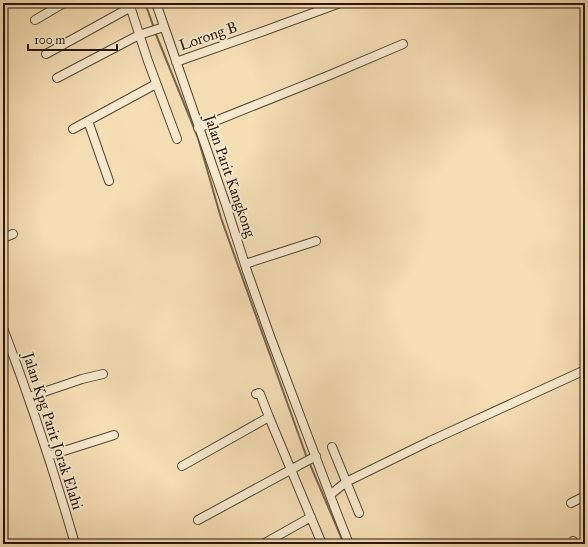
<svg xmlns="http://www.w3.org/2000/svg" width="588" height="547" viewBox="0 0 588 547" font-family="'IM FELL Great Primer',serif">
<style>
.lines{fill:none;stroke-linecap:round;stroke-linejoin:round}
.stream{stroke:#79644b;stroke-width:2}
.minor-casing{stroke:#5b4732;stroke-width:10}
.minor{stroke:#f8e9ce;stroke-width:8}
.labels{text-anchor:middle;stroke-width:4;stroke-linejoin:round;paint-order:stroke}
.street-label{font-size:15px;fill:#281507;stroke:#f8e9ce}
</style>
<rect width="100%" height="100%" fill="#f5ddb4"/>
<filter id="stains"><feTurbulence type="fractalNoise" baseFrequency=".005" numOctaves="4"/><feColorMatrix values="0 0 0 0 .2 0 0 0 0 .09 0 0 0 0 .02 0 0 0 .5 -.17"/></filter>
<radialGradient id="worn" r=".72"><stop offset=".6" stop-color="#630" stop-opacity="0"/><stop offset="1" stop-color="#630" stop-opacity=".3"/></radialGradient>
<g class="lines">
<path class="stream" d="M 145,3 L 154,28
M 155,32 L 198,138 L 221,218 L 307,458
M 309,462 L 344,544"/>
<defs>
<path id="minor" d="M 129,3 L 148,61 L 177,139
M 156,3 L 226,205 L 247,271 L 270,336 L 336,511 L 349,544
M 35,20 L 64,3
M 46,54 L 131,7
M 176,62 L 264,31 L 340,3
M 57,78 L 139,35 L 164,27
M 88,121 L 109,181
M 198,128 L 330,75 L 403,44
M 73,129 L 156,84
M 3,238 L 13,234
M 245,264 L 316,241
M 3,328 C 30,399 54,471 75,544
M 256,394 L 259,393 L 260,394 L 269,417 L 322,544
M 29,397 L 82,379 L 103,374
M 332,447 L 359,513
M 48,456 L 114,435
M 182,466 L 269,417
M 330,495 L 346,482 L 430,441 L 585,370
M 571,503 L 585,496
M 198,520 L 316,456
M 573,541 L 574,544
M 263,544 L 311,517"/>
</defs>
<use href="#minor" class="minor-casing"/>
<use href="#minor" class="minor"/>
</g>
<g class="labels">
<g class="street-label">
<text transform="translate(208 36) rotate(-19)" y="5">Lorong B</text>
<text transform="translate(230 176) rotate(71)" y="5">Jalan Parit Kangkong</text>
<text transform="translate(53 431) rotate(72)" y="5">Jalan Kpg Parit Jorak Elahi</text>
</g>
</g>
<rect width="588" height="547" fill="none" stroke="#f5ddb4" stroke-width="16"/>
<rect x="4" y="4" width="580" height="539" fill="none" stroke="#281507" stroke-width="2"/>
<rect x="8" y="8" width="572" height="531" fill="none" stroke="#281507"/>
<path d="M28 44v6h89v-6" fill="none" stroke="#281507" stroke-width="2"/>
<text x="34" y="44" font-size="12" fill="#281507" stroke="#f8e9ce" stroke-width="3" paint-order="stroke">100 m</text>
<rect width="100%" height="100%" filter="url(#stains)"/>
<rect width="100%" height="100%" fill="url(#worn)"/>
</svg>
